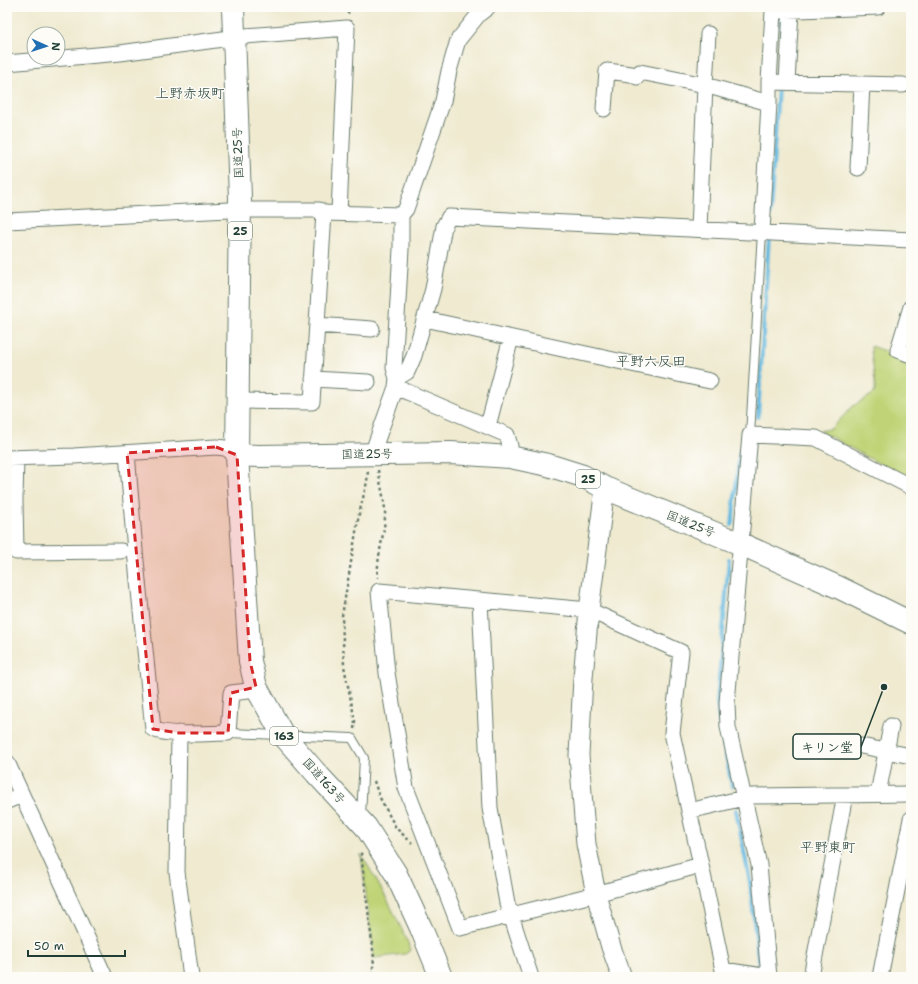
<svg xmlns="http://www.w3.org/2000/svg" width="918" height="984" viewBox="0 0 918 984" font-family="'Shantell Sans','Klee One',sans-serif">
<style>
.green{fill:#c0d477;stroke:#708856}
.lines{fill:none;stroke-linecap:round;stroke-linejoin:round}
.stream{stroke:#65bae1;stroke-width:4}
.service-casing{stroke:#687a6b;stroke-width:10}
.minor-casing{stroke:#687a6b;stroke-width:17}
.tertiary-casing{stroke:#687a6b;stroke-width:21}
.trunk-casing{stroke:#687a6b;stroke-width:24}
.path{stroke:#687a6b;stroke-width:2.5;stroke-dasharray:3 3;stroke-linecap:butt}
.service{stroke:#fff;stroke-width:8}
.minor{stroke:#fff;stroke-width:15}
.tertiary{stroke:#fff;stroke-width:19}
.trunk{stroke:#fff;stroke-width:22}
.marked{fill:#d62828;fill-opacity:0.2;stroke:#d62828;stroke-width:3;stroke-dasharray:8 5;stroke-linejoin:round}
.labels{text-anchor:middle;stroke-width:3;stroke-linejoin:round;paint-order:stroke}
.shield{fill:#fdfcf7;stroke:#62766e;stroke-width:1}
.shield-label{font-size:11px;font-weight:bold;fill:#1f3d34}
.street-label{font-size:12px;fill:#1f3d34;stroke:#fdfcf7}
.quarter-label{font-size:14px;fill:#1f3d34;stroke:#fdfcf7}
.leader{fill:none;stroke:#1f3d34;stroke-width:1.5}
.callout-dot{fill:#1f3d34;stroke:#fdfcf7;stroke-width:1.5}
.callout{fill:#fdfcf7;stroke:#1f3d34;stroke-width:1.5}
.callout-label{font-size:13px;text-anchor:middle;font-weight:bold;fill:#1f3d34}
</style>
<rect width="100%" height="100%" fill="#fdfcf7"/>
<filter id="ink" filterUnits="userSpaceOnUse"><feTurbulence type="fractalNoise" baseFrequency=".025" numOctaves="2"/><feDisplacementMap in="SourceGraphic" scale="8" xChannelSelector="R" yChannelSelector="G"/><feConvolveMatrix kernelMatrix="1 2 1 2 8 2 1 2 1" color-interpolation-filters="sRGB"/></filter>
<filter id="wash" filterUnits="userSpaceOnUse"><feTurbulence type="fractalNoise" baseFrequency=".012" numOctaves="4" result="noise"/><feDisplacementMap in="SourceGraphic" scale="16" xChannelSelector="R" yChannelSelector="G"/><feGaussianBlur stdDeviation="0.9" result="paint"/><feColorMatrix in="noise" values="0 0 0 0 0 0 0 0 0 0 0 0 0 0 0 0 0 1.4 0 .05"/><feComposite in="paint" operator="in"/></filter>
<g filter="url(#wash)">
<rect width="100%" height="100%" fill="#efead0"/>
<path class="green" d="M 871,346 L 911,361 L 911,481 L 820,431 L 832,428 L 853,406 L 870,396 L 875,392 C 876,377 871,362 871,346 Z
M 361,854 C 380,885 397,917 411,950 L 405,954 L 374,958 Z"/>
<g class="lines">
<path class="stream" d="M 779,79 L 783,14
M 770,215 L 778,86
M 758,417 L 769,236
M 732,525 L 740,451
M 729,559 L 717,703 L 720,726 L 732,786
M 736,810 L 750,882 L 759,965"/>
</g>
</g>
<g filter="url(#ink)">
<g class="lines">
<defs>
<path id="service" d="M 750,435 L 762,232
M 228,733 L 352,738 L 364,758 L 361,816"/>
<path id="minor" d="M 7,63 L 120,53 L 245,36 L 347,28 L 339,213
M 769,82 L 903,85
M 787,82 L 791,10
M 604,109 L 607,71 L 631,74 L 637,77 L 640,72 L 705,85 L 769,103 L 769,82 L 773,11 L 878,7
M 858,168 L 862,84
M 7,221 L 229,210 L 319,210 L 324,213 L 401,215
M 699,229 L 705,85 L 708,34
M 762,232 L 769,103
M 911,307 L 898,350 L 911,355
M 425,319 L 710,381
M 317,325 L 372,329
M 397,378 L 407,372 L 414,356 L 433,289 L 444,226 L 449,217 L 911,240
M 313,379 L 368,382
M 396,387 L 507,435 L 510,446 L 510,457
M 238,401 L 312,402 L 324,213
M 488,426 L 511,338
M 127,453 L 135,551 L 153,729 C 169,737 210,733 228,733 L 231,693 L 248,691 L 256,687
M 372,454 L 396,387 L 397,378 L 394,368 L 401,249 L 401,215 L 406,209 L 443,101 L 449,71 L 458,40 L 479,14 L 488,7
M 7,458 L 74,456 L 216,447 L 225,448 L 237,455
M 16,458 L 15,500 L 16,552 L 121,551
M 379,591 L 589,610 L 681,652 L 672,733 L 701,865 L 596,894 L 460,928 L 406,788 L 387,673 Z
M 480,600 L 490,808 L 507,903 L 531,977
M 179,733 L 177,872 L 191,977
M 861,746 L 911,756
M 7,762 L 105,977
M 878,794 L 891,726
M 7,801 L 22,795
M 689,811 L 752,796 L 911,794
M 701,865 L 723,970 L 771,977
M 769,977 L 759,865 L 728,727 L 727,703 L 750,435 L 816,438 L 911,487
M 811,977 L 845,795
M 880,977 L 911,819"/>
<path id="tertiary" d="M 605,488 L 589,610 L 583,678 L 579,755 L 586,844 L 596,894 L 611,947 L 622,977"/>
<path id="trunk" d="M 233,7 L 240,198 L 237,455 L 250,661 L 256,687 L 283,735 L 316,773 L 366,827 L 396,874 L 421,928 L 441,977
M 237,455 L 259,456 L 451,453 L 510,457 L 548,465 L 583,476 L 605,488 L 741,544 L 840,588 L 911,623"/>
</defs>
<use href="#service" class="service-casing"/>
<use href="#minor" class="minor-casing"/>
<use href="#tertiary" class="tertiary-casing"/>
<use href="#trunk" class="trunk-casing"/>
<path class="path" d="M 348,14 L 348,7
M 378,470 C 380,483 384,497 385,510 C 386,533 376,555 378,578
M 354,729 L 355,721 L 344,666 L 342,616 L 359,514 L 367,482 L 368,470
M 374,781 L 379,796 L 396,828 L 412,843
M 362,853 L 361,854 L 374,958 L 372,977"/>
<use href="#service" class="service"/>
<use href="#minor" class="minor"/>
<use href="#tertiary" class="tertiary"/>
<use href="#trunk" class="trunk"/>
</g>
</g>
<path class="marked" d="M 216,447 L 237,455 L 250,661 L 256,687 L 231,693 L 228,733 L 179,733 L 153,729 L 127,453 Z"/>
<g class="labels">
<g class="shield">
<rect x="228" y="222" width="24" height="18" rx="3"/>
<rect x="576" y="470" width="24" height="18" rx="3"/>
<rect x="270" y="727" width="28" height="18" rx="3"/>
</g>
<g class="shield-label">
<text x="240" y="235">25</text>
<text x="588" y="483">25</text>
<text x="284" y="740">163</text>
</g>
<g class="street-label">
<text transform="translate(238 153) rotate(-92)" y="4">国道25号</text>
<text transform="translate(367 454) rotate(-1)" y="4">国道25号</text>
<text transform="translate(691 524) rotate(22)" y="4">国道25号</text>
<text transform="translate(324 781) rotate(48)" y="4">国道163号</text>
</g>
<g class="quarter-label">
<text x="190" y="98">上野赤坂町</text>
<text x="651" y="366">平野六反田</text>
<text x="828" y="852">平野東町</text>
</g>
</g>
<path class="leader" d="M884 687L861 747"/>
<circle class="callout-dot" cx="884" cy="687" r="4"/>
<rect class="callout" x="793" y="734" width="68" height="25" rx="4"/>
<g class="callout-label">
<text x="827" y="752">キリン堂</text>
</g>
<rect width="918" height="984" fill="none" stroke="#fdfcf7" stroke-width="24"/>
<g transform="translate(46 46) rotate(93)"><circle r="19" fill="#fdfcf7" stroke="#a4b0a9"/>
<path d="M0-3L7 15L0 10L-7 15Z" fill="#1f6fb2"/>
<text y="-6" font-size="11" font-weight="bold" text-anchor="middle" fill="#1f3d34">N</text>
</g>
<path d="M28 950v6h97v-6" fill="none" stroke="#1f3d34" stroke-width="2"/>
<text x="34" y="950" font-size="12" fill="#1f3d34" stroke="#fdfcf7" stroke-width="3" paint-order="stroke">50 m</text>
</svg>
